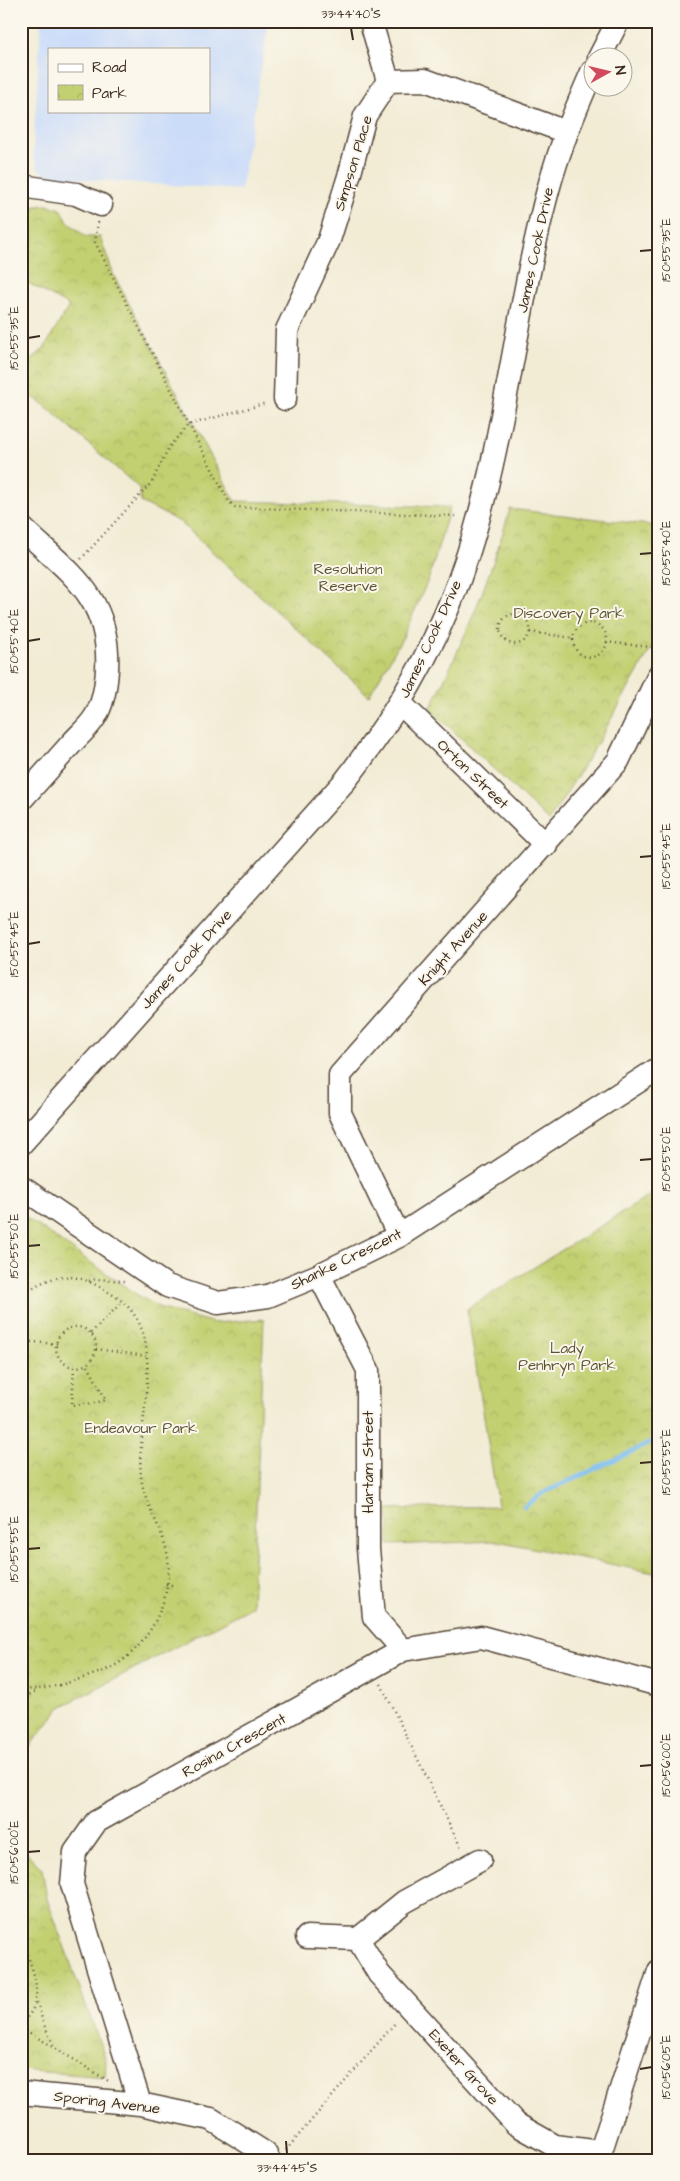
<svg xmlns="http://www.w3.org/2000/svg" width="680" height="2181" viewBox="0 0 680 2181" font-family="'Architects Daughter',sans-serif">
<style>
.built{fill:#cbdcf9;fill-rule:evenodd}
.park{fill:url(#park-crowns);stroke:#7e7d48}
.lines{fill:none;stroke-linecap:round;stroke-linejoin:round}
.stream{stroke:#7cbdf1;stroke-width:4.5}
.minor-casing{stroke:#564739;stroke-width:25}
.path{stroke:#564739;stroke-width:2.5;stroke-dasharray:1 4;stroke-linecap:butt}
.minor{stroke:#fff;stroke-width:22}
.ticks{fill:none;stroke:#3b2a1e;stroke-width:2}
.labels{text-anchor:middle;stroke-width:4;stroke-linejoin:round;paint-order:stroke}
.street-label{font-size:15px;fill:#3b2a1e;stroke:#fbf7ec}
.park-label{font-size:15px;fill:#5d5433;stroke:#fbf7ec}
.neatline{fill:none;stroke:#3b2a1e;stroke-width:2}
.ticks-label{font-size:12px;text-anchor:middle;fill:#3b2a1e}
</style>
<defs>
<pattern id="park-crowns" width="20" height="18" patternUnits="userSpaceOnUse" patternTransform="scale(1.25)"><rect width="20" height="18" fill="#c2d071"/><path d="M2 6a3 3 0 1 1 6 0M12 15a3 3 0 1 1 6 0" fill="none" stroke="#a8b361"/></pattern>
</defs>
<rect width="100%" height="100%" fill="#fbf7ec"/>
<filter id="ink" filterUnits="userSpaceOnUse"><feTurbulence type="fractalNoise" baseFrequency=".02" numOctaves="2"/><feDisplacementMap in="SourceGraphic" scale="10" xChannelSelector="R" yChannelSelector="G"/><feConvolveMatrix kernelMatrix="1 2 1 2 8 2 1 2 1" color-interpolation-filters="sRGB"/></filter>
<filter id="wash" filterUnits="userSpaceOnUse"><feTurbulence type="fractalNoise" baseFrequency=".0096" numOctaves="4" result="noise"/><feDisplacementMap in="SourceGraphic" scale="20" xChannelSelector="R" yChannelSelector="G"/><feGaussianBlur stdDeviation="1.12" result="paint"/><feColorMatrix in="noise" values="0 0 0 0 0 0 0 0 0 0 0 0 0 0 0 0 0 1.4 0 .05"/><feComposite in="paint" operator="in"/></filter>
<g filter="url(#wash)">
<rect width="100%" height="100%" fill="#f2ecd5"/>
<path class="built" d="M 41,21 L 269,21 L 241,190 L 51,177 L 39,170 L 33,153 ZM 49,49 L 209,49 L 209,111 L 49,111 Z"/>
<path class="park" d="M 46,205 L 61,209 L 68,222 L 86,237 L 100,237 L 114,276 L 235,501 L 450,507 L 429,578 L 403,637 L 369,696 L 180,522 L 141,502 L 139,488 L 43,404 L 21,389 L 21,368 L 44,349 L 69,306 L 21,279 L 21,211 L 30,207 Z
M 510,509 L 659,526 L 659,612 L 653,645 L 597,744 L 549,821 L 430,709 C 464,641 489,582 510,509 Z
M 659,1190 L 659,1574 L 498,1541 L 389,1545 L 388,1509 L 498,1506 L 467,1309 Z
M 21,1214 L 136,1294 L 162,1309 L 215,1323 L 264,1319 L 252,1607 L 61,1707 L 21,1757 Z
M 21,1847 L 42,1869 L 47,1899 L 106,2060 L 105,2077 L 21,2070 Z"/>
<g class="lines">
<path class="stream" d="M 524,1507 L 543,1493 L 659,1439"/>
</g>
</g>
<g filter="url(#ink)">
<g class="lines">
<defs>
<path id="minor" d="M 371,22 L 388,81
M 599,58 L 618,21
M 21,186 L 76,194 L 101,205
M 285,399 L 287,330 L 329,240 L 350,173 L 365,116 L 388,81 L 425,80 L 566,132
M 21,527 C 69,573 111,596 107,670 C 106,686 103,704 95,717 C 89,727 79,735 72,743 C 55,762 38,781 21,800
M 400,703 L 546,845
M 21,1144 L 345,781 C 398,713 442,636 468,554 C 506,435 516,310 548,190 C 559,149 575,111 592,72
M 21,1187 L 167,1286 L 218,1303 L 268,1296 L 319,1275 L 399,1236 L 659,1068
M 399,1236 L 340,1113 L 340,1075 L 618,761 L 659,675
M 319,1275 L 368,1370 L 368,1549 L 374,1617 L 403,1650
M 307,1937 L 358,1939 L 379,1974 L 516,2124 L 555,2146 L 600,2152
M 358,1939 L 404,1902 L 480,1860
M 21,2093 L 140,2104 L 211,2119 L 265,2153 L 269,2160
M 140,2104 L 72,1884 L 75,1852 L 96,1822 L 403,1650 L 481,1637 L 659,1685
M 598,2160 L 659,1971"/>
</defs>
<use href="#minor" class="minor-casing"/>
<path class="path" d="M 98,222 L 95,242 L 229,502 L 235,507 L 455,516
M 81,559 L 152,482 L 169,447 L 188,425 L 267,403
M500 629a15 15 0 1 1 30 0a15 15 0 1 1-30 0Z
M573 640a17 17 0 1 1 34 0a17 17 0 1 1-34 0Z
M 530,632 L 573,638
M 606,642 L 659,648
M 89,1281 L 96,1279 L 125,1281
M 21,1296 C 43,1278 67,1270 94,1284 C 107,1291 124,1300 133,1313 C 163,1352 136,1430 141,1476 C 144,1506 164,1529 168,1558 C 173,1599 148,1648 112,1667 C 100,1673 86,1677 73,1681 C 56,1687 39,1690 21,1689
M56 1347a20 20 0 1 1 40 0a20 20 0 1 1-40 0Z
M 91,1333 L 122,1302
M 21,1341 L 57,1344
M 96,1349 L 146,1356
M 74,1367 L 72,1405 L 95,1403 L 106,1400 L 87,1364
M 166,1584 L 175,1586
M 381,1684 L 462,1850
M 21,1700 L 35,1691
M 21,1941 C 32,1965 49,2003 21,2022
M 37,2002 L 44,2025 L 54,2046
M 21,2029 L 47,2043 L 110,2082
M 286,2150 L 396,2022"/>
<use href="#minor" class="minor"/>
</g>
</g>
<path class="ticks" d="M 351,28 L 353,40M 640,251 L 652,250M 28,338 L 40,336M 640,554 L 652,553M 28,641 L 40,639M 640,857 L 652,856M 28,944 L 40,942M 640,1160 L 652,1159M 28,1246 L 40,1245M 640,1463 L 652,1462M 28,1549 L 40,1548M 640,1766 L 652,1765M 28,1852 L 40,1851M 640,2069 L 652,2067M 286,2141 L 287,2154"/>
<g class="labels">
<g class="street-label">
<text transform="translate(353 163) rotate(-73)" y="5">Simpson Place</text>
<text transform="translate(535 250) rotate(-78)" y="5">James Cook Drive</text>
<text transform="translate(430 639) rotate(-65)" y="5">James Cook Drive</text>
<text transform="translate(473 774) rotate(44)" y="5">Orton Street</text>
<text transform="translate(453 948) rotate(-48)" y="5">Knight Avenue</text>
<text transform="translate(186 959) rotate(-48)" y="5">James Cook Drive</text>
<text transform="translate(346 1259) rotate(-26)" y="5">Shanke Crescent</text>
<text transform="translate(368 1462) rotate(-90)" y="5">Hartam Street</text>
<text transform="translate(234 1745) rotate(-29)" y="5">Rosina Crescent</text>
<text transform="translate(464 2067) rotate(48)" y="5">Exeter Grove</text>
<text transform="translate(107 2102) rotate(7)" y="5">Sporing Avenue</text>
</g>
<g class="park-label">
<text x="348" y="574">Resolution<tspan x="348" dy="17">Reserve</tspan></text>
<text x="569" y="618">Discovery Park</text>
<text x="567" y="1353">Lady<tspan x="567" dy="17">Penhryn Park</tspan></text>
<text x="141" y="1433">Endeavour Park</text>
</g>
</g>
<rect width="680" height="2181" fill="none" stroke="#fbf7ec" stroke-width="55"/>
<rect x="48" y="48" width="162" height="65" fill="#fbf7ec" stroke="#aea59a"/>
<rect x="58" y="64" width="25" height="8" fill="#ffffff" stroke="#aea59a"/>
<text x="92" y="72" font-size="15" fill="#3b2a1e">Road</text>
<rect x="58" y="85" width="25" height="15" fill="url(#park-crowns)" stroke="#aea59a"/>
<text x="92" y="98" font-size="15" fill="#3b2a1e">Park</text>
<g transform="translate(608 72) rotate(82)"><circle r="24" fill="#fbf7ec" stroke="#aea59a"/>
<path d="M0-4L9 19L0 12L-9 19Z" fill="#d1495b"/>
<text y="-8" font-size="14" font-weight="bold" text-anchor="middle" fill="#3b2a1e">N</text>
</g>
<rect x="28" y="28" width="624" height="2126" class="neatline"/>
<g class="ticks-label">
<text x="351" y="18">33°44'40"S</text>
<text transform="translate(666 250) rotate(-90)" y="4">150°55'35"E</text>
<text transform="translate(14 338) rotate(-90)" y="4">150°55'35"E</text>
<text transform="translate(666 553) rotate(-90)" y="4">150°55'40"E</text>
<text transform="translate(14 641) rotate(-90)" y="4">150°55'40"E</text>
<text transform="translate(666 856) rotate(-90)" y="4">150°55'45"E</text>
<text transform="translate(14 944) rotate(-90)" y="4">150°55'45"E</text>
<text transform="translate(666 1159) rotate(-90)" y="4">150°55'50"E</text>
<text transform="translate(14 1246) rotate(-90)" y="4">150°55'50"E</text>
<text transform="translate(666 1462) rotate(-90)" y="4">150°55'55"E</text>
<text transform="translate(14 1549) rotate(-90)" y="4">150°55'55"E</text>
<text transform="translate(666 1765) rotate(-90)" y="4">150°56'00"E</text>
<text transform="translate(14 1852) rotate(-90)" y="4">150°56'00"E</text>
<text transform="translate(666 2067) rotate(-90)" y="4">150°56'05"E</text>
<text x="287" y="2172">33°44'45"S</text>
</g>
</svg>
